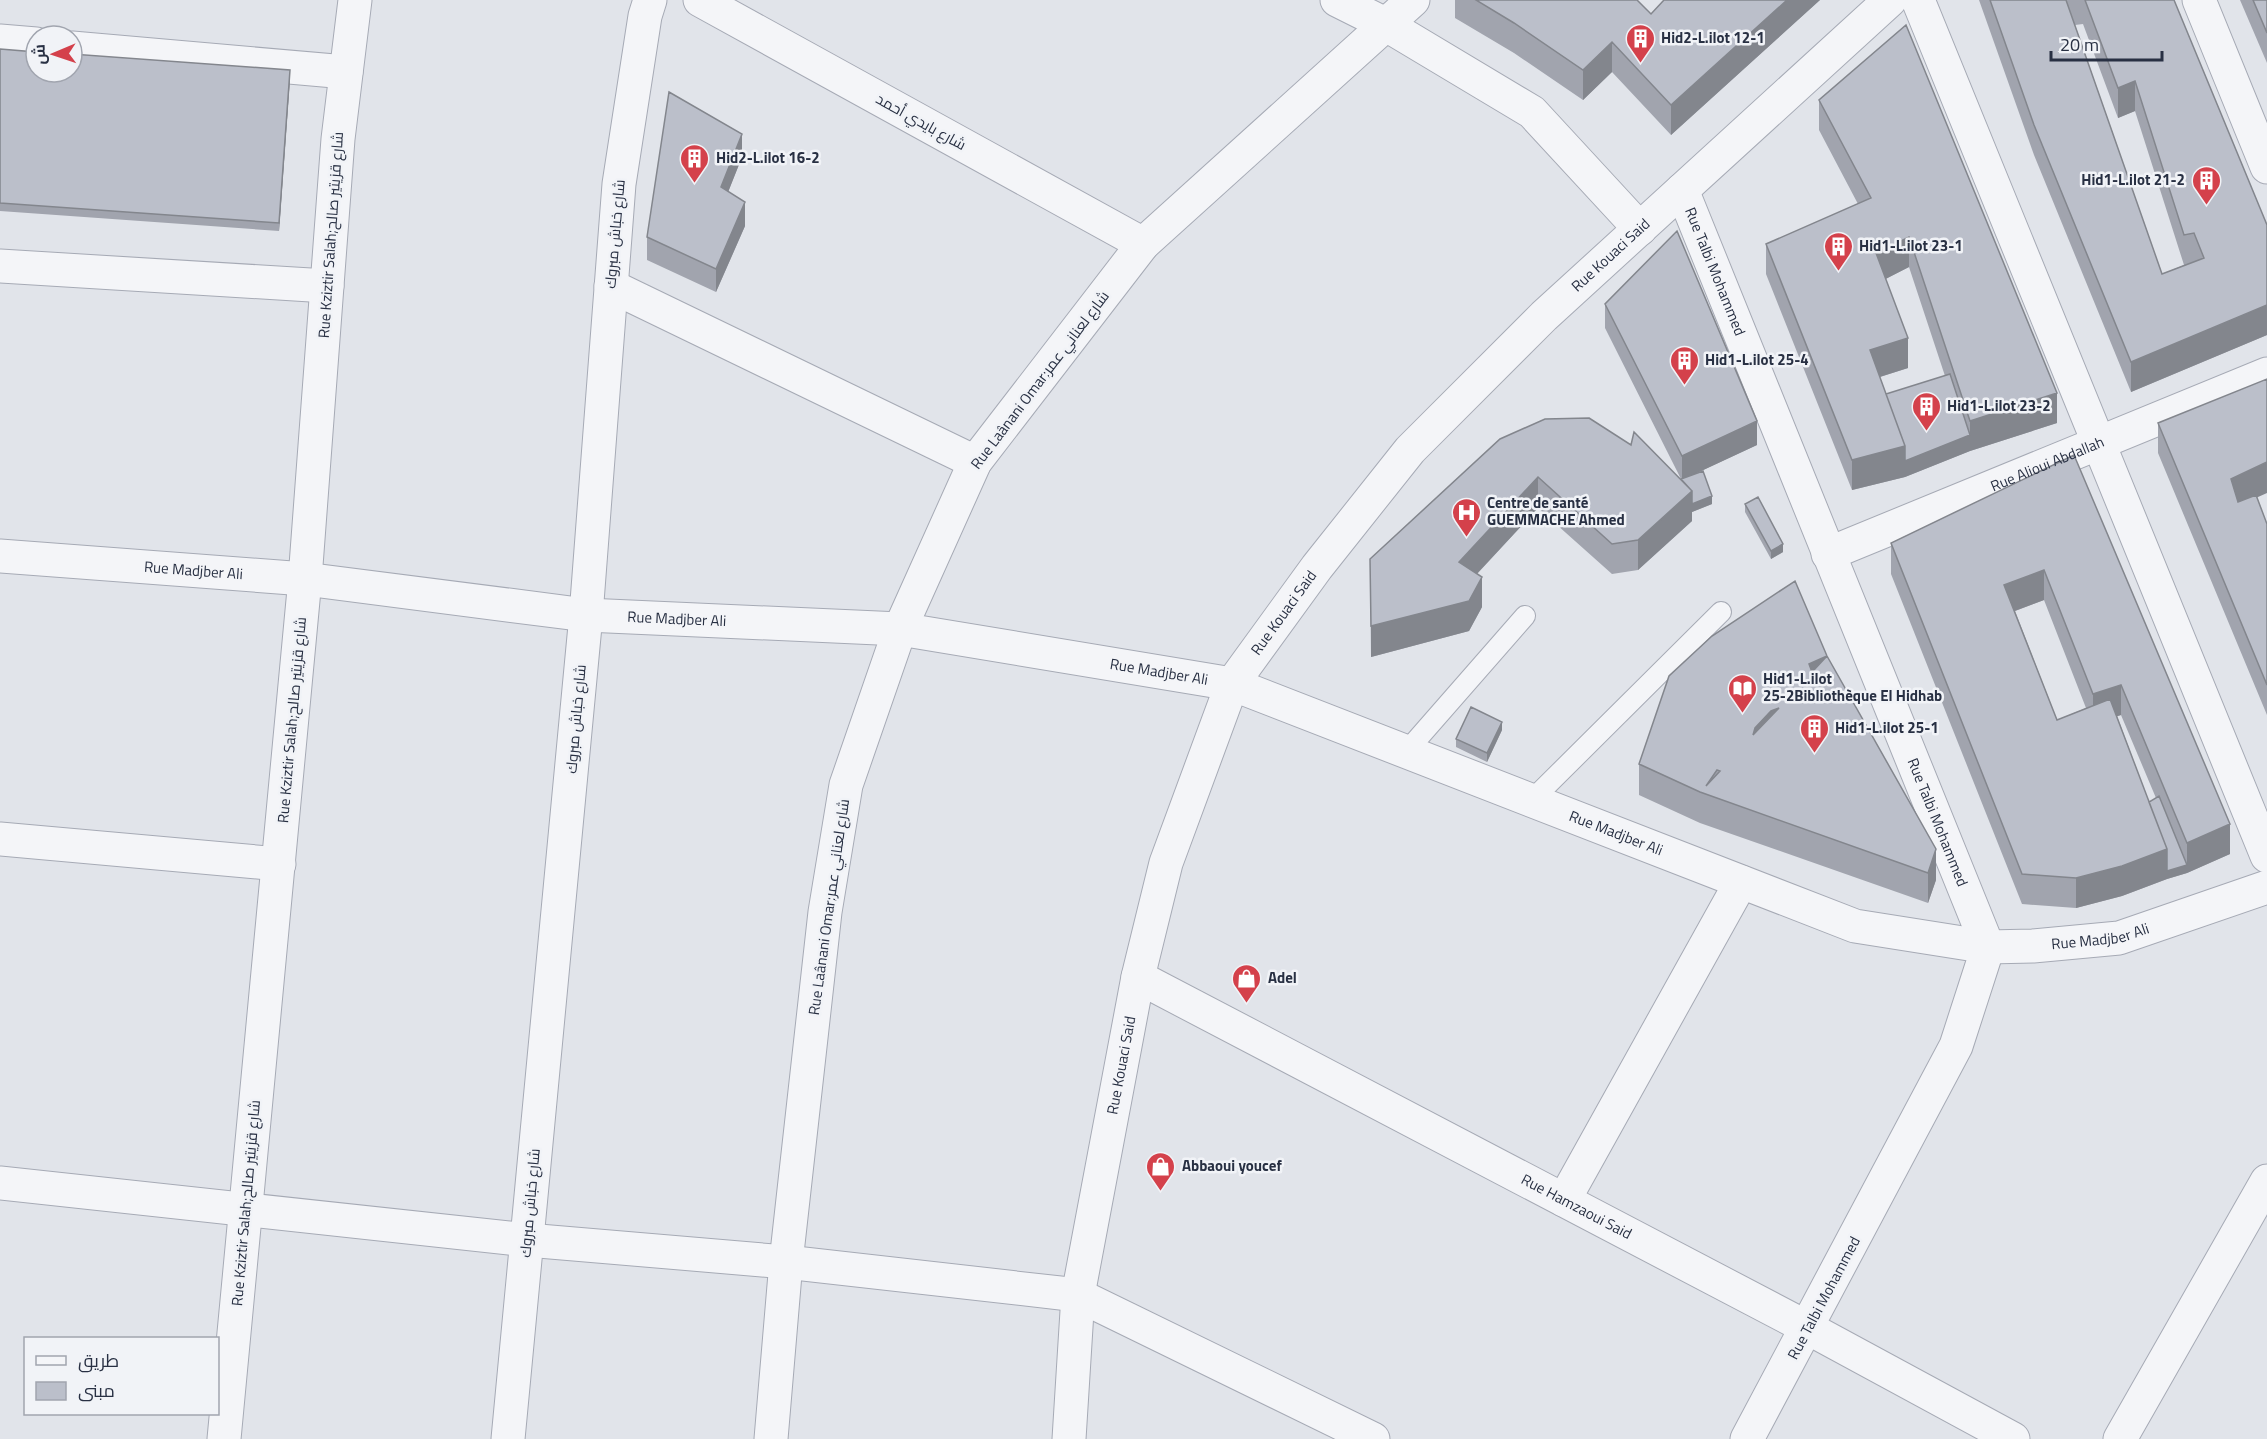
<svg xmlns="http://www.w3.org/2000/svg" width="2267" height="1439" viewBox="0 0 2267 1439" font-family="'Titillium Web',Cairo,sans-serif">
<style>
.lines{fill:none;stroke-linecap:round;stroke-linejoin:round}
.service-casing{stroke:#a6aab5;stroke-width:22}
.minor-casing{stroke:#a6aab5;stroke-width:35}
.tertiary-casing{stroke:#a6aab5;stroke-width:35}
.service{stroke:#f4f5f8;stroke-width:20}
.minor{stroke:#f4f5f8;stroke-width:33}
.tertiary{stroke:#f4f5f8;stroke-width:33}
.wall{fill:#a1a4ae;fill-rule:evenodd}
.shaded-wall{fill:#83868d}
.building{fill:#bbbfca;stroke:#83868d;stroke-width:1.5;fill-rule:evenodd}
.labels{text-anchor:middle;stroke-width:5;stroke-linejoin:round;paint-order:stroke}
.poi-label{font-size:15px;font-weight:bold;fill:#283043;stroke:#f1f3f7;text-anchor:start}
.street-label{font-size:15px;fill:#283043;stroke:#f1f3f7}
</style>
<rect width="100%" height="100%" fill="#e1e4ea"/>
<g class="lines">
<defs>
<path id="service" d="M 1406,752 L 1525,616
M 1531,801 L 1721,612"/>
<g id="minor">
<path d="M 700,0 L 1143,244"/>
<path d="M 1337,0 L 1385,24 L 1532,112 L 1640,229"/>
<path d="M 1918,0 L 2267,856"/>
<path d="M 2199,0 L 2267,167"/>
<path d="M 0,41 L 36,44"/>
<path d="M 72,48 L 346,72"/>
<path id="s1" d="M 1682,190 L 1988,947 L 1956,1046 L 1747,1439"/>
<path d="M 0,266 L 327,286"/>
<path d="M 611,286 L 975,462"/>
<path id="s2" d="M 1828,554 L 2267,374"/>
<path id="s3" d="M 0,556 L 305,579 L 586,615 L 900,629 L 1232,684 L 1855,926 L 1988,947 L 2033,946 L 2119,938 L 2267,887"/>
<path d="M 0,839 L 279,864"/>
<path id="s4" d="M 1138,977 L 1808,1328 L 2013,1439"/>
<path d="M 0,1183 L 527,1240 L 786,1262 L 1078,1295 L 1373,1439"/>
<path d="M 1564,1200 L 1741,882"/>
<path d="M 224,1439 L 305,579 L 338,139 L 355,0"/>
<path d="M 508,1439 L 586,615 L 619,184 L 645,16 L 650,0"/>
<path d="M 771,1439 L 786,1262 L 825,912 L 846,785 L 900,629 L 975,462 L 1143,244 L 1413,0"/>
<path d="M 2120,1439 L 2267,1181"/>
</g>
<g id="tertiary">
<path id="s5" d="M 1069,1439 L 1078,1295 L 1138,977 L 1166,863 L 1232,684 L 1317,567 L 1410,450 L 1544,316 L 1890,0"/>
</g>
</defs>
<use href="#service" class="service-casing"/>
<use href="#minor" class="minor-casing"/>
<use href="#tertiary" class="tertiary-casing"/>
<use href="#service" class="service"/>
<use href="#minor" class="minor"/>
<use href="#tertiary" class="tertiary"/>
</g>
<path class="wall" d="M 1455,0 L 1637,0 L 1651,14 L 1664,0 L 1820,0 L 1671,135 L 1612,72 L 1583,100 L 1514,53 L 1455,18 Z
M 1979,0 L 2174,0 L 2267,225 L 2267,335 L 2131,392 L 2034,155 ZM 2083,24 L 2118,118 L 2135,111 L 2184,265 L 2162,274 L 2075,25 Z
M 2240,0 L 2267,0 L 2267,63 Z
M 0,49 L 290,78 L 279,231 L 0,211 Z
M 1819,100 L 2057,423 L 1970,451 L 1905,477 L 1852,490 L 1766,274 L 1766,244 L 1858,204 L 1819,130 ZM 1909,267 L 1945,376 L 1886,394 L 1880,377 L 1908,368 L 1885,279 Z
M 742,157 L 728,192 L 745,226 L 716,292 L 647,260 L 647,237 Z
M 1605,304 L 1757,445 L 1690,476 L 1712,504 L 1692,512 L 1692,521 L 1638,570 L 1612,574 L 1538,508 L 1477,574 L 1482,607 L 1469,631 L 1371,657 L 1370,559 L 1500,439 L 1681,479 L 1605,328 Z
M 2158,423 L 2257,497 L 2267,524 L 2267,715 L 2158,453 Z
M 2074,455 L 2230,854 L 2187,873 L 2167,879 L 2122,896 L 2076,908 L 2022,904 L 1891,574 L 1891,543 ZM 2044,600 L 2086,708 L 2057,720 L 2015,611 ZM 2121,715 L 2156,798 L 2149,802 L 2117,716 Z
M 1745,504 L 1783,552 L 1771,559 L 1745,512 Z
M 1827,656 L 1936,880 L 1928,903 L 1700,823 L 1639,795 L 1639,764 Z
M 1502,730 L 1487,762 L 1456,747 L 1456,739 Z"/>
<path class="shaded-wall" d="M 1787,0 L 1820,0 L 1671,135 L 1671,105 Z
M 1612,42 L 1612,72 L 1583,100 L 1583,70 Z
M 290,70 L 290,78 L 279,231 L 279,223 Z
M 2135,81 L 2135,111 L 2118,118 L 2118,88 Z
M 742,134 L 742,157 L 721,210 L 721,187 Z
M 745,202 L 745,226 L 716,292 L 716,269 Z
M 1909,237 L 1909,267 L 1876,284 L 1876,253 Z
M 2267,305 L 2267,335 L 2131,392 L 2131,362 Z
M 1908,338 L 1908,368 L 1870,380 L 1870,350 Z
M 2057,393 L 2057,423 L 1970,451 L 1970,421 Z
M 1757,421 L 1757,445 L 1682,480 L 1682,456 Z
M 1970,435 L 1970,451 L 1905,477 L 1852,490 L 1852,460 L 1905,446 Z
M 2267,462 L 2267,493 L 2231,509 L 2231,479 Z
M 1538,477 L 1538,508 L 1459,593 L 1459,562 Z
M 1692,491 L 1712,496 L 1712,504 L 1692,512 L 1692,521 L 1638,570 L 1638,540 Z
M 1783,544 L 1783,552 L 1771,559 L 1771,551 Z
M 2044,570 L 2044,600 L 2004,615 L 2004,585 Z
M 1482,577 L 1482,607 L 1469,631 L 1371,657 L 1371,626 Z
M 1827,656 L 1809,694 L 1809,664 Z
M 2121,685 L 2121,715 L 2093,724 L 2093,694 Z
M 1779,708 L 1753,735 L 1755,728 L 1771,711 Z
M 1502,722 L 1502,730 L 1487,762 L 1487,753 Z
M 2230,824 L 2230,854 L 2187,873 L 2167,879 L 2122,896 L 2076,908 L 2076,878 L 2167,849 L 2187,865 L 2187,843 Z
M 1936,849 L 1936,880 L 1928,903 L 1928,873 Z"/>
<path class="building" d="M 1476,0 L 1637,0 L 1651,14 L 1664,0 L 1787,0 L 1671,105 L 1612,42 L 1583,70 L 1514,23 Z
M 1990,0 L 2066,0 L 2162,274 L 2204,258 L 2194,233 L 2184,235 L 2135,81 L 2118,88 L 2085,0 L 2174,0 L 2267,225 L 2267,305 L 2131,362 L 2034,125 Z
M 2253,0 L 2267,0 L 2267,33 Z
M 1906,25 L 2057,393 L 1970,421 L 1909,237 L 1876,253 L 1908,338 L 1870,350 L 1905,446 L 1852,460 L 1766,244 L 1871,198 L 1819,100 Z
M 0,49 L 36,52 L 36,72 L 72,72 L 72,54 L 290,70 L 279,223 L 0,203 Z
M 669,92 L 742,134 L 721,187 L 745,202 L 716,269 L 647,237 Z
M 1677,231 L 1757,421 L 1682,456 L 1605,304 Z
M 1950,374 L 1970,435 L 1905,461 L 1905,446 L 1886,394 Z
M 2267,379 L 2267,462 L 2231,479 L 2238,502 L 2256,495 L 2267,524 L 2267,685 L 2158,423 Z
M 1589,418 L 1631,445 L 1634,432 L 1692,491 L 1638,540 L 1612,544 L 1538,477 L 1459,562 L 1482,577 L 1469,601 L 1371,626 L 1370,559 L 1500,439 L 1545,419 Z
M 2074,455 L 2230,824 L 2187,843 L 2121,685 L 2093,694 L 2044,570 L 2004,585 L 2057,720 L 2110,699 L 2167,849 L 2122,866 L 2076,878 L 2022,874 L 1891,543 Z
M 1703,471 L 1712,496 L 1692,504 L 1692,491 L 1681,479 Z
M 1758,497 L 1783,544 L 1771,551 L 1745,504 Z
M 1795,581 L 1827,656 L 1936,849 L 1928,873 L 1700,792 L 1639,764 L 1669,676 L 1712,636 ZM 1827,656 L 1812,672 L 1809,664 ZM 1779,708 L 1753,735 L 1755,728 L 1771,711 ZM 1717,770 L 1720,771 L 1706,786 Z
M 1471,707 L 1502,722 L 1487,753 L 1456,739 Z
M 2159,796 L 2187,865 L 2167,871 L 2167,849 L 2149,802 Z"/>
<defs>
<symbol id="building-pin" viewBox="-11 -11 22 30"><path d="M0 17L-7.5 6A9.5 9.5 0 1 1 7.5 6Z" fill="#d4414b" stroke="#f1f3f7"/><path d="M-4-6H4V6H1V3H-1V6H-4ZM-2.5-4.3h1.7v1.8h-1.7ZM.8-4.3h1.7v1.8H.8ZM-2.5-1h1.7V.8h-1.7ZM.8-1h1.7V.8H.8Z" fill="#fff"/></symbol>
<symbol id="hospital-pin" viewBox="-11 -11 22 30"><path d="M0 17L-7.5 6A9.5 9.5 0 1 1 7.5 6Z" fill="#d4414b" stroke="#f1f3f7"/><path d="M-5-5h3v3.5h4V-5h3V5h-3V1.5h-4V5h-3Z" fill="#fff"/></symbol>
<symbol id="library-pin" viewBox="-11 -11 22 30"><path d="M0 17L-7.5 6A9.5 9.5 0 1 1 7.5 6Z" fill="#d4414b" stroke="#f1f3f7"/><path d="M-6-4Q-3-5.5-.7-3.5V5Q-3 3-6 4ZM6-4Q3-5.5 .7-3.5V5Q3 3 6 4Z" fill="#fff"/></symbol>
<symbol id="shop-pin" viewBox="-11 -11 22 30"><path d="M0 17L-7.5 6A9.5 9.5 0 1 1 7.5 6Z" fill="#d4414b" stroke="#f1f3f7"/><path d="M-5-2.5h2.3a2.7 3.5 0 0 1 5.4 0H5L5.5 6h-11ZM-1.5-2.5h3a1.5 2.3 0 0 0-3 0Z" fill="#fff"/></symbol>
</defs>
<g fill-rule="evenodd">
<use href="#building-pin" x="1624" y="22" width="33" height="45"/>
<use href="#building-pin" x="678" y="142" width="33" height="45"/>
<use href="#building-pin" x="2190" y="164" width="33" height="45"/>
<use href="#building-pin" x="1822" y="230" width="33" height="45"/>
<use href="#building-pin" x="1668" y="344" width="33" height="45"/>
<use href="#building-pin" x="1910" y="390" width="33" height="45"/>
<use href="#hospital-pin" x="1450" y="496" width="33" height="45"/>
<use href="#library-pin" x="1726" y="672" width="33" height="45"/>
<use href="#building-pin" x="1798" y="712" width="33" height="45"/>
<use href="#shop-pin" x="1230" y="962" width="33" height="45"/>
<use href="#shop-pin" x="1144" y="1150" width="33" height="45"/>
</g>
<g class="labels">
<g class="poi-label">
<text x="1661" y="43">Hid2-L.ilot 12-1</text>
<text x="716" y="163">Hid2-L.ilot 16-2</text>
<text x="2185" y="185" text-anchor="end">Hid1-L.ilot 21-2</text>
<text x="1859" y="251">Hid1-L.ilot 23-1</text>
<text x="1705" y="365">Hid1-L.ilot 25-4</text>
<text x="1947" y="411">Hid1-L.ilot 23-2</text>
<text x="1487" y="508">Centre de santé<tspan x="1487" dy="17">GUEMMACHE Ahmed</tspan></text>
<text x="1763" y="684">Hid1-L.ilot<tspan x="1763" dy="17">25-2Bibliothèque El Hidhab</tspan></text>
<text x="1835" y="733">Hid1-L.ilot 25-1</text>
<text x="1268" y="983">Adel</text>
<text x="1182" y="1171">Abbaoui youcef</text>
</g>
<g class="street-label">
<text transform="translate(921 122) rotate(29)" y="5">شارع بايدي أحمد</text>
<text transform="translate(615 234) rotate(-85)" y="5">شارع خباش مبروك</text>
<text transform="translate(331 235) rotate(-86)" y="5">Rue Kziztir Salah;شارع قزيتير صالح</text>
<text dy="5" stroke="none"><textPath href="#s5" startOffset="1350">Rue Kouaci Said</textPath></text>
<text dy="5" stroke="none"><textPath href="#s1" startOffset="88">Rue Talbi Mohammed</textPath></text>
<text transform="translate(1040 380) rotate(-53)" y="5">Rue Laânani Omar;شارع لعناني عمر</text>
<text dy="5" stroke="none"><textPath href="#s2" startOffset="237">Rue Alioui Abdallah</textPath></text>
<text dy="5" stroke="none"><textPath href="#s3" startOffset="194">Rue Madjber Ali</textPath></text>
<text dy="5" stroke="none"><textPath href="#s5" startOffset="864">Rue Kouaci Said</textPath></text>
<text dy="5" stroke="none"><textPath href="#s3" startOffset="680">Rue Madjber Ali</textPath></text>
<text dy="5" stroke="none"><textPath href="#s3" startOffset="1166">Rue Madjber Ali</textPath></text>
<text transform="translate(576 719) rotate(-85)" y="5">شارع خباش مبروك</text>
<text transform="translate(292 720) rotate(-85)" y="5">Rue Kziztir Salah;شارع قزيتير صالح</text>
<text dy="5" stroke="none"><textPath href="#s1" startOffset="682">Rue Talbi Mohammed</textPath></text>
<text dy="5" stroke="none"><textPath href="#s3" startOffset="1652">Rue Madjber Ali</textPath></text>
<text transform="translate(829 907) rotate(-82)" y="5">Rue Laânani Omar;شارع لعناني عمر</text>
<text dy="5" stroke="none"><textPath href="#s3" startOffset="2156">Rue Madjber Ali</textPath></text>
<text dy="5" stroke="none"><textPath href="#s5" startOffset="378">Rue Kouaci Said</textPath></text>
<text transform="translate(246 1203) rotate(-85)" y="5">Rue Kziztir Salah;شارع قزيتير صالح</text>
<text transform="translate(530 1203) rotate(-85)" y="5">شارع خباش مبروك</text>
<text dy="5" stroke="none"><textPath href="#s4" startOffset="495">Rue Hamzaoui Said</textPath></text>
<text transform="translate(1824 1298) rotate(-62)" y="5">Rue Talbi Mohammed</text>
</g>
</g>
<rect x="24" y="1337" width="195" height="78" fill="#f1f3f7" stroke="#a1a5af" stroke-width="1.5"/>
<rect x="36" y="1356" width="30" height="9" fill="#f4f5f8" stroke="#a1a5af" stroke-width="1.5"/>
<text x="78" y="1367" font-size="18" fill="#283043">طريق</text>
<rect x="36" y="1382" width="30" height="18" fill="#bbbfca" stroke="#a1a5af" stroke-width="1.5"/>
<text x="78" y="1397" font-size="18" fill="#283043">مبنى</text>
<g transform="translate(54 54) rotate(268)"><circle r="28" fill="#f1f3f7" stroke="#a1a5af" stroke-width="1.5"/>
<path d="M0-4.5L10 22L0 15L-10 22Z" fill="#d4414b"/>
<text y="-9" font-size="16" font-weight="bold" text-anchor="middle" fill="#283043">ش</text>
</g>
<path d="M2051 51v9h111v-9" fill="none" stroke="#283043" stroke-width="3"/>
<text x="2060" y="51" font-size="18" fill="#283043" stroke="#f1f3f7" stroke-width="4.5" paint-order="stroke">20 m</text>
</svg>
